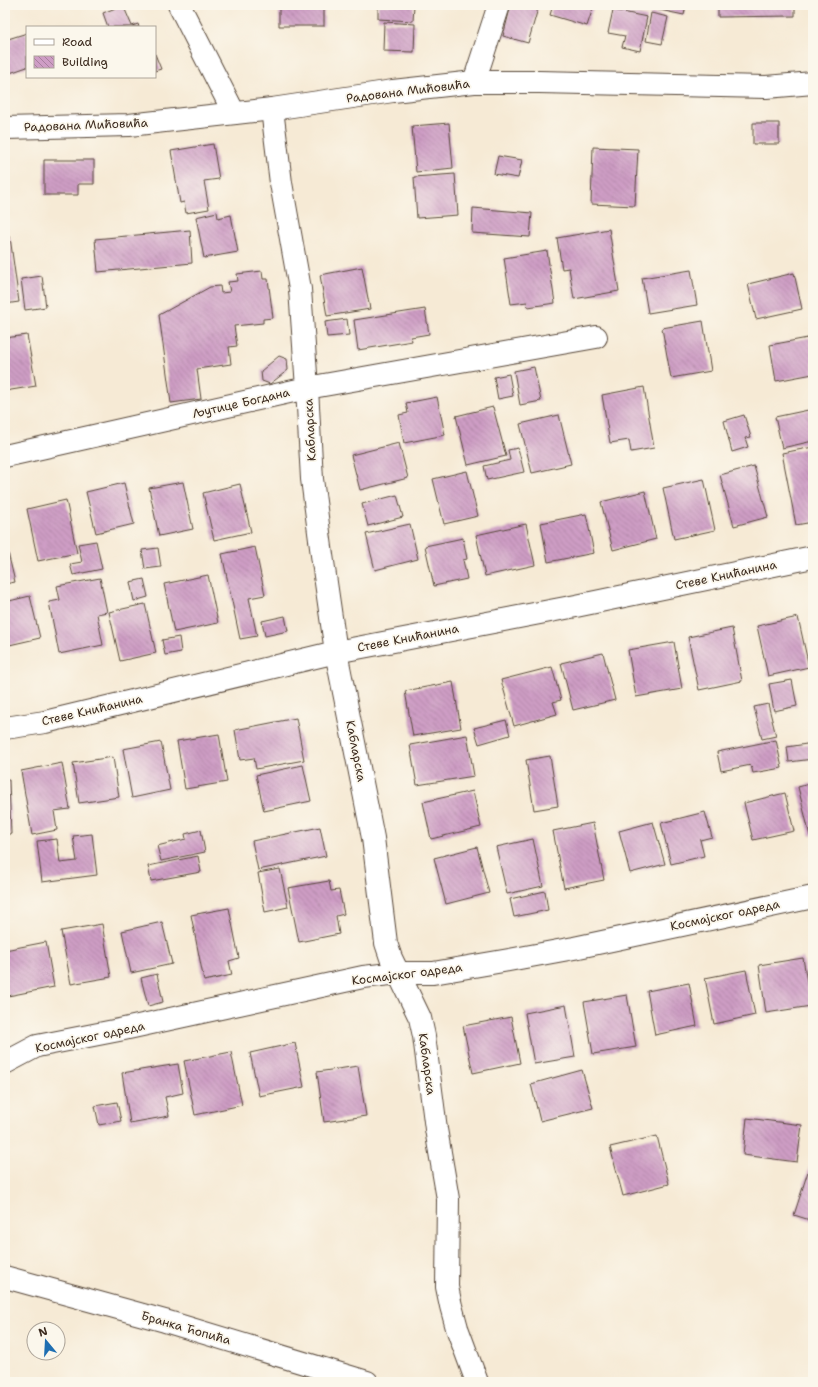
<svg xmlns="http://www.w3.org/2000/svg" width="818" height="1387" viewBox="0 0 818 1387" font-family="'Shantell Sans',sans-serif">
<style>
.building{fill:url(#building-back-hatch)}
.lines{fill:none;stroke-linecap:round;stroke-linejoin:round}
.minor-casing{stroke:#574739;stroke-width:24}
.tertiary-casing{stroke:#574739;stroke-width:24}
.minor{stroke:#fff;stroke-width:22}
.tertiary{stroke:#fff;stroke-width:22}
.labels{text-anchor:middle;stroke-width:3.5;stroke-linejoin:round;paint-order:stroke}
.street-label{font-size:12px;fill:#3b2a1e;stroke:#fbf7ec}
</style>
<defs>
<pattern id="building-back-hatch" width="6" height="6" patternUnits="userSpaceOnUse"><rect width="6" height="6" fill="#ce9dc5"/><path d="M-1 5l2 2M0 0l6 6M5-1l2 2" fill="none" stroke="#a8809f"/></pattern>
</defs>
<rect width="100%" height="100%" fill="#fbf7ec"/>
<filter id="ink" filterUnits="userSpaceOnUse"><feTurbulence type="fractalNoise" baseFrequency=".025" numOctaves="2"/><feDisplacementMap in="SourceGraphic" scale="8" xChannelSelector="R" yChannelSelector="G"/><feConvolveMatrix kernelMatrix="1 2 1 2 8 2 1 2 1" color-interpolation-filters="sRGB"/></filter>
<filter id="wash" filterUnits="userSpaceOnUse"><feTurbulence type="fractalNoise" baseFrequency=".012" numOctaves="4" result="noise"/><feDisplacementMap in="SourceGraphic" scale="16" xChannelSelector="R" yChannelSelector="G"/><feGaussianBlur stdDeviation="0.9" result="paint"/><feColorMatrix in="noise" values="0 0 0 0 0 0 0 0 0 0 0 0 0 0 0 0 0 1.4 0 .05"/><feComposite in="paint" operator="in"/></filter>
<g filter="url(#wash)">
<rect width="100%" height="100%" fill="#f6ead5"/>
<g id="blocks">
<path class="building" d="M 123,5 L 132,26 L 138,24 L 139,27 L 108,27 L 103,13 Z
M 279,5 L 324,5 L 324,26 L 279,26 Z
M 378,5 L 414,5 L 413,21 L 378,19 Z
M 511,5 L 539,5 L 528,43 L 503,36 Z
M 553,5 L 594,5 L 587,26 L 550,15 Z
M 646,5 L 686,5 L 684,15 L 645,7 Z
M 718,5 L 795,5 L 795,16 L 718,17 Z
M 613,10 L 647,17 L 640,51 L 622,47 L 625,36 L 608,33 Z
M 651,13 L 668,17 L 662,44 L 646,41 Z
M 384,22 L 415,24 L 414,52 L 383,51 Z
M 27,33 L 27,67 L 7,74 L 5,68 L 5,40 Z
M 155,54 L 161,69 L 155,71 Z
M 449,123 L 453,168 L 416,172 L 412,126 Z
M 753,123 L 779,123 L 779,144 L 753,144 Z
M 213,144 L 219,179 L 204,181 L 209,209 L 186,213 L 184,202 L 180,203 L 171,151 Z
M 593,147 L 638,149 L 635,206 L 591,204 Z
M 498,156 L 522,160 L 518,178 L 494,174 Z
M 44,160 L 94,160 L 94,184 L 78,184 L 78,195 L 44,195 Z
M 455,174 L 458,215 L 417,218 L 414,177 Z
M 473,208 L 532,213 L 530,237 L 472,233 Z
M 217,212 L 218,218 L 231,215 L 238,252 L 204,258 L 196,217 Z
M 609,229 L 619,291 L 574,299 L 569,268 L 562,269 L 557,238 Z
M 190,230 L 192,263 L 98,272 L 95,239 Z
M 10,237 L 19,302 L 5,304 L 5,238 Z
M 547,251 L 555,303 L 528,307 L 527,302 L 511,304 L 504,258 Z
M 362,267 L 370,309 L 327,316 L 320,275 Z
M 691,270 L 697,305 L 648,313 L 642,278 Z
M 262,271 L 263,279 L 268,279 L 273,318 L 263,319 L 263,323 L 234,326 L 237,346 L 229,347 L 231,364 L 197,369 L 201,399 L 171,403 L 159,315 L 210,287 L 220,286 L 221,293 L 230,292 L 228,282 L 238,281 L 237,274 Z
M 794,273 L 802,309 L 756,319 L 748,284 Z
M 42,276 L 46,307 L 25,310 L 21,279 Z
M 425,309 L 429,334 L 411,337 L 412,341 L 358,350 L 354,320 Z
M 347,319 L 349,335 L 327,337 L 325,322 Z
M 703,321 L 711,371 L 671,378 L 662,328 Z
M 27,335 L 36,386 L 5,391 L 5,338 Z
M 813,337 L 813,374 L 776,381 L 770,345 Z
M 279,356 L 287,359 L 288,370 L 270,384 L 262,381 L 261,371 Z
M 534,367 L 541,401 L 520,405 L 514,371 Z
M 509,374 L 513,396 L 498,399 L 494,377 Z
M 644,387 L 654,448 L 631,452 L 629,440 L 610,443 L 602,395 Z
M 437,397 L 445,435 L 404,443 L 399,415 L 408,413 L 406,403 Z
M 493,407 L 506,456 L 468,465 L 456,416 Z
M 813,409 L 813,441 L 782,448 L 775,417 Z
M 559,415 L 571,464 L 532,473 L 520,424 Z
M 744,415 L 751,437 L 745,438 L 748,447 L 732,452 L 724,421 Z
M 399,443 L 408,478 L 360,490 L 351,455 Z
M 813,447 L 813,522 L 796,525 L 782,453 Z
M 518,448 L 524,472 L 487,480 L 484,466 L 510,460 L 508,450 Z
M 754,466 L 768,517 L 734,526 L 720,475 Z
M 467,471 L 478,516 L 444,524 L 433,479 Z
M 704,479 L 715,530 L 674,539 L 663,488 Z
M 183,482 L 193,529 L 159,536 L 149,488 Z
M 124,483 L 134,524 L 96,533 L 86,492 Z
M 240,484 L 251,532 L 214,540 L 203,493 Z
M 645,491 L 656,539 L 613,550 L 601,502 Z
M 397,495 L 403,517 L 368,526 L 362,504 Z
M 66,500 L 77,553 L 38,561 L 27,509 Z
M 586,514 L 594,553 L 548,562 L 541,523 Z
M 410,524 L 418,559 L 375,570 L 366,534 Z
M 526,524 L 535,565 L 485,576 L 476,535 Z
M 463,538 L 467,559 L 463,560 L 467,579 L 434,586 L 425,546 Z
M 5,540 L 15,582 L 5,584 Z
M 96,541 L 102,569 L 73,575 L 70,564 L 82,562 L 78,544 Z
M 255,547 L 265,595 L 249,598 L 257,636 L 240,639 L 222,554 Z
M 158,548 L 161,567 L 145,569 L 142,550 Z
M 208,575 L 218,623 L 174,632 L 164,584 Z
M 100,578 L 107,612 L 97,614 L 103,645 L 59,654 L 49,602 L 60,600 L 57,586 Z
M 144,579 L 148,597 L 134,601 L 130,582 Z
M 30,596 L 40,638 L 5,646 L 5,602 Z
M 145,604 L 156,653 L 120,661 L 109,612 Z
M 285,616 L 288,631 L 265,636 L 262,621 Z
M 798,617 L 809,667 L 768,676 L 757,626 Z
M 732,628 L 742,681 L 699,690 L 688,637 Z
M 179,637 L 181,652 L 165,655 L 162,640 Z
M 674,642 L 682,689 L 636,697 L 628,650 Z
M 603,653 L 615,700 L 573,710 L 561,663 Z
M 552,667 L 561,700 L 553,702 L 557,714 L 514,726 L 501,680 Z
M 792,680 L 797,706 L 774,711 L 769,684 Z
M 453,682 L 461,728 L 413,736 L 405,691 Z
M 768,704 L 776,736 L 762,739 L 754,707 Z
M 296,718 L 304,760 L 256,769 L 254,758 L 240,760 L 235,730 Z
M 506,720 L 510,735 L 479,744 L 474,728 Z
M 219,734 L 227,782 L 185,789 L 177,741 Z
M 467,735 L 474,776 L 417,785 L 410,745 Z
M 776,740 L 782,768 L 753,773 L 751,765 L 721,771 L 717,752 Z
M 161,742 L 170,790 L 132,798 L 123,749 Z
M 813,743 L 813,759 L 789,762 L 787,747 Z
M 550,756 L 558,806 L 534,810 L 526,760 Z
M 113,757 L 119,797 L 79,803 L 73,763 Z
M 62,763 L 70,809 L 54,811 L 57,830 L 32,835 L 21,771 Z
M 303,765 L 311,801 L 264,811 L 256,775 Z
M 5,780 L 9,780 L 11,834 L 5,834 Z
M 813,783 L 813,835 L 810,836 L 798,787 Z
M 473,791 L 481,827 L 431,839 L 423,802 Z
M 785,793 L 794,831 L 753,840 L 744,803 Z
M 705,812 L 712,837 L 700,840 L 704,856 L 671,864 L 661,823 Z
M 653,822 L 665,864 L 630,873 L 619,831 Z
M 593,823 L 604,880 L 564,888 L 553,831 Z
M 320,827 L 326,856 L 258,870 L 252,841 Z
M 201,830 L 205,852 L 161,861 L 157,846 L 186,839 L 185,834 Z
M 92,834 L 97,875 L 42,882 L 37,841 L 57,839 L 60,863 L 77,861 L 73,836 Z
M 533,839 L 543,886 L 507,894 L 496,847 Z
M 477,847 L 489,893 L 446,904 L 434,858 Z
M 198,856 L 201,872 L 151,881 L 148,866 Z
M 280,869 L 288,907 L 265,912 L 258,873 Z
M 329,881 L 331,891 L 339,890 L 344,914 L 336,916 L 339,934 L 299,942 L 288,888 Z
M 545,891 L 548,910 L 514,917 L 510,899 Z
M 229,908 L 239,958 L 229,961 L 232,975 L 204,981 L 191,915 Z
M 162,922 L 172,964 L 131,973 L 122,931 Z
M 102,924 L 111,977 L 71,984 L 61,931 Z
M 46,942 L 54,987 L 8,996 L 5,981 L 5,950 Z
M 803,958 L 811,1006 L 766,1013 L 759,965 Z
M 746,970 L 755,1015 L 714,1024 L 705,978 Z
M 157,974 L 163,1002 L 148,1006 L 141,978 Z
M 689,983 L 697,1026 L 655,1035 L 647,991 Z
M 627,995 L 636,1047 L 593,1054 L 584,1002 Z
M 566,1005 L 575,1057 L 534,1064 L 525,1013 Z
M 511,1017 L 520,1063 L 473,1073 L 463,1026 Z
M 295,1043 L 304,1087 L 259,1096 L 250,1053 Z
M 231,1052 L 242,1105 L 195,1115 L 184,1061 Z
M 178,1064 L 183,1093 L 165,1097 L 169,1116 L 130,1123 L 122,1073 Z
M 358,1066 L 366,1116 L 324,1122 L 317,1072 Z
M 582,1070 L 593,1108 L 540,1121 L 531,1084 Z
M 117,1102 L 121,1121 L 99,1125 L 95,1106 Z
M 747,1118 L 802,1125 L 797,1162 L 743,1155 Z
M 657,1136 L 669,1184 L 623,1196 L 610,1147 Z
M 813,1156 L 813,1221 L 794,1215 Z"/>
</g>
</g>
<g filter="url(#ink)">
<use href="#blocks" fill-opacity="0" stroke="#574739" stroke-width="1"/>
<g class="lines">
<defs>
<path id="minor" d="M 179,5 L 234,113
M 474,82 L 499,5
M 272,109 L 281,183 L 300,289 L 307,388 L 312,479 L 322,555 L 336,652 L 373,838 L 386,943 L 391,958 L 420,1018 L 424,1036 L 436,1129 L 448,1199 L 447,1287 L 451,1306 L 457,1328 L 477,1382
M 5,456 L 307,388 L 596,337
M 5,728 L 45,722 L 336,652 L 576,606 L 813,557
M 5,1063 L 37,1046 L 124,1029 L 363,977 L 399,973 L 433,973 L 509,960 L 574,948 L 813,897
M 5,1277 L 165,1321 L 367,1382"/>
<path id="tertiary" d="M 5,128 L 129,125 L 272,109 L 393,91 L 474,82 L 539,82 L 766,87 L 813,83"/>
</defs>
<use href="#minor" class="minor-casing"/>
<use href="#tertiary" class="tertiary-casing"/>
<use href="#minor" class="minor"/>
<use href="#tertiary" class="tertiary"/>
</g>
</g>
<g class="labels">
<g class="street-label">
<text transform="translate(408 91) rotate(-7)" y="4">Радована Мићовића</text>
<text transform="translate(86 125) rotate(-2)" y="4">Радована Мићовића</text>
<text transform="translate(241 403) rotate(-13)" y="4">Љутице Богдана</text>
<text transform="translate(310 430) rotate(-93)" y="4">Кабларска</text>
<text transform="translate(726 575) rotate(-12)" y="4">Стеве Книћанина</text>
<text transform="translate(408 638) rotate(-11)" y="4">Стеве Книћанина</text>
<text transform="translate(92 710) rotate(-13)" y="4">Стеве Книћанина</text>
<text transform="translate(356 751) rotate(79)" y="4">Кабларска</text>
<text transform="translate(725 915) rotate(-12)" y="4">Космајског одреда</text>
<text transform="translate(407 974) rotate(-7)" y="4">Космајског одреда</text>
<text transform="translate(90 1037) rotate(-12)" y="4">Космајског одреда</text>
<text transform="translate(427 1064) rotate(82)" y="4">Кабларска</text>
<text transform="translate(186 1328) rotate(16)" y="4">Бранка Ћопића</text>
</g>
</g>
<rect width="818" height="1387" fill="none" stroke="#fbf7ec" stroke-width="20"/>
<rect x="26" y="26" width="130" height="52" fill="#fbf7ec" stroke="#aea59a"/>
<rect x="34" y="39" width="20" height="6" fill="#ffffff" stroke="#aea59a"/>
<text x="62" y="46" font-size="12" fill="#3b2a1e">Road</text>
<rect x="34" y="56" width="20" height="12" fill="url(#building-back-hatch)" stroke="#aea59a"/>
<text x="62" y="66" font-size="12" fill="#3b2a1e">Building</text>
<g transform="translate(46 1341) rotate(342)"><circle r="19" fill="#fbf7ec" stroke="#aea59a"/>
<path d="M0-3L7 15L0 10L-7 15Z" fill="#1f6fb2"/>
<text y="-6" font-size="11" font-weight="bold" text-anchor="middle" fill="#3b2a1e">N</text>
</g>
</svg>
